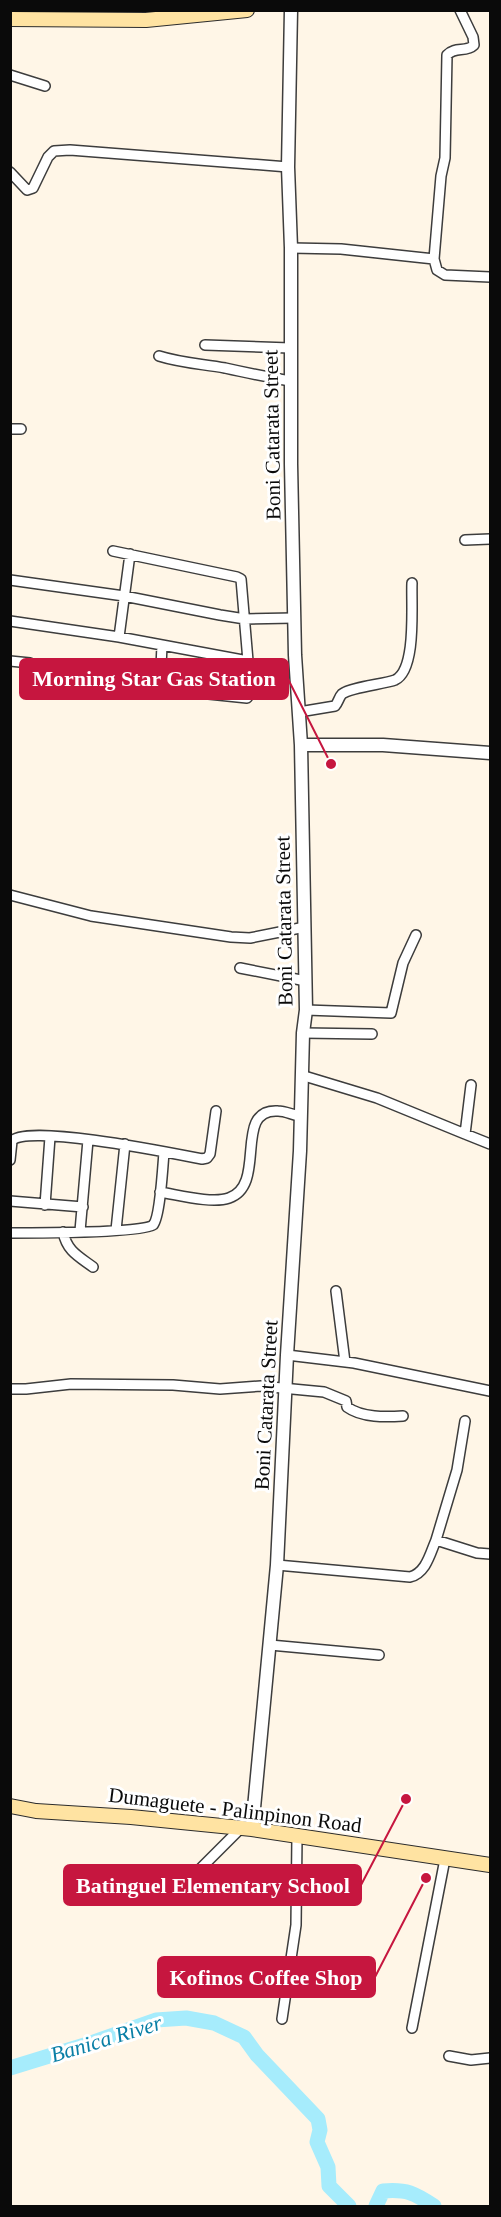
<svg xmlns="http://www.w3.org/2000/svg" width="501" height="2217" viewBox="0 0 501 2217" font-family="'Times New Roman',serif">
<style>
.lines{fill:none;stroke-linecap:round;stroke-linejoin:round}
.river{stroke:#a6ecfc;stroke-width:15}
.minor-casing{stroke:#3d3d3d;stroke-width:12}
.tertiary-casing{stroke:#3d3d3d;stroke-width:15}
.secondary-casing{stroke:#2c2c2c;stroke-width:16}
.minor{stroke:#fff;stroke-width:9}
.tertiary{stroke:#fff;stroke-width:12}
.secondary{stroke:#ffe3a2;stroke-width:14}
.labels{text-anchor:middle;stroke-width:6;stroke-linejoin:round;paint-order:stroke}
.street-label{font-size:21px;fill:#0a0a0a;stroke:#fff}
.water-label{font-size:22px;font-style:italic;fill:#097fa6;stroke:#fff}
.leader{fill:none;stroke:#c6163f;stroke-width:2}
.callout-dot{fill:#c6163f;stroke:#fff;stroke-width:2}
.callout{fill:#c6163f;stroke:#c6163f;stroke-width:2}
.callout-label{font-size:22px;text-anchor:middle;font-weight:bold;fill:#fff}
</style>
<rect width="100%" height="100%" fill="#fff6e7"/>
<g class="lines">
<path class="river" d="M 10,2068 L 88,2044 L 156,2020 L 186,2018 L 214,2023 L 244,2037 L 257,2055 L 318,2119 L 320,2130 L 317,2142 L 328,2167 L 329,2186 L 349,2206
M 376,2206 L 383,2191 C 407,2189 414,2193 434,2206"/>
<defs>
<path id="minor" d="M 460,10 L 473,37 L 474,45 C 466,53 455,46 447,55 L 445,158 L 441,176 L 434,259 L 437,270 L 445,275 L 490,277
M 10,75 L 45,86
M 10,172 L 27,190 L 33,188 L 48,157 L 54,151 L 70,150 L 288,167
M 291,248 L 341,249 L 434,259
M 205,345 L 290,348
M 159,356 C 181,363 203,364 225,368 C 247,373 268,377 290,381
M 10,429 L 21,429
M 465,540 L 490,539
M 10,580 L 124,596 L 220,615 L 245,619 L 294,618
M 10,621 L 119,637 L 248,661 L 241,579 L 237,577 L 113,551
M 119,637 L 130,554
M 162,645 L 160,689 L 247,698 L 250,694 L 248,661
M 10,661 L 30,663
M 299,712 L 335,706 C 338,703 339,697 342,694 C 351,687 385,684 395,680 C 417,670 411,604 412,583
M 10,895 L 91,916 L 231,937 L 250,938 L 305,927
M 240,968 L 306,981
M 306,1010 L 391,1013 L 403,963 L 416,935
M 303,1033 L 372,1034
M 301,1075 L 377,1098 L 465,1134 L 471,1085
M 465,1134 L 490,1144
M 10,1160 L 12,1141 C 25,1123 176,1154 202,1159 L 207,1158 L 210,1154 L 216,1111
M 160,1192 C 179,1195 212,1204 229,1198 C 268,1185 232,1108 278,1111 C 285,1111 293,1115 300,1116
M 10,1201 L 83,1207
M 45,1205 L 50,1137
M 116,1230 L 125,1144
M 80,1231 L 88,1140
M 63,1232 C 67,1251 78,1256 93,1267
M 10,1233 C 29,1233 147,1233 153,1225 C 160,1218 163,1164 164,1152
M 336,1291 L 345,1362
M 287,1355 L 354,1363 L 490,1391
M 10,1389 L 26,1389 L 71,1384 L 173,1385 L 220,1389 L 261,1386 L 324,1392 L 346,1401 L 347,1407 C 362,1418 386,1417 403,1416
M 436,1540 L 457,1470 L 465,1421
M 277,1565 L 410,1577 C 426,1573 430,1554 436,1540 L 477,1553 L 490,1554
M 270,1645 L 379,1655
M 209,1895 L 192,1893 L 187,1890 L 187,1882 L 241,1828
M 282,2019 L 296,1925 L 297,1836
M 412,2028 L 445,1859
M 449,2056 L 471,2060 L 490,2058"/>
<path id="tertiary" d="M 301,745 L 383,745 L 490,753
M 252,1829 L 277,1565 L 287,1355 L 300,1151 L 303,1033 L 306,1010 L 301,745 L 295,655 L 291,464 L 291,248 L 288,167 L 291,10"/>
<path id="secondary" d="M 10,19 L 146,20 L 247,10
M 10,1806 L 36,1811 L 131,1817 L 252,1829 L 490,1865"/>
</defs>
<use href="#minor" class="minor-casing"/>
<use href="#tertiary" class="tertiary-casing"/>
<use href="#secondary" class="secondary-casing"/>
<use href="#minor" class="minor"/>
<use href="#tertiary" class="tertiary"/>
<use href="#secondary" class="secondary"/>
</g>
<g class="labels">
<g class="street-label">
<text transform="translate(272 435) rotate(-91)" y="7">Boni Catarata Street</text>
<text transform="translate(284 921) rotate(-91)" y="7">Boni Catarata Street</text>
<text transform="translate(266 1405) rotate(-87)" y="7">Boni Catarata Street</text>
<text transform="translate(235 1810) rotate(7)" y="7">Dumaguete - Palinpinon Road</text>
</g>
<g class="water-label">
<text transform="translate(106 2038) rotate(-17)" y="8">Banica River</text>
</g>
</g>
<path class="leader" d="M331 764L288 679M406 1799L361 1885M426 1878L375 1977"/>
<g class="callout-dot">
<circle cx="331" cy="764" r="6"/>
<circle cx="406" cy="1799" r="6"/>
<circle cx="426" cy="1878" r="6"/>
</g>
<g class="callout">
<rect x="20" y="659" width="268" height="40" rx="6"/>
<rect x="64" y="1865" width="297" height="40" rx="6"/>
<rect x="158" y="1957" width="217" height="40" rx="6"/>
</g>
<g class="callout-label">
<text x="154" y="686">Morning Star Gas Station</text>
<text x="213" y="1893">Batinguel Elementary School</text>
<text x="266" y="1985">Kofinos Coffee Shop</text>
</g>
<rect width="501" height="2217" fill="none" stroke="#0a0a0a" stroke-width="24"/>
</svg>
